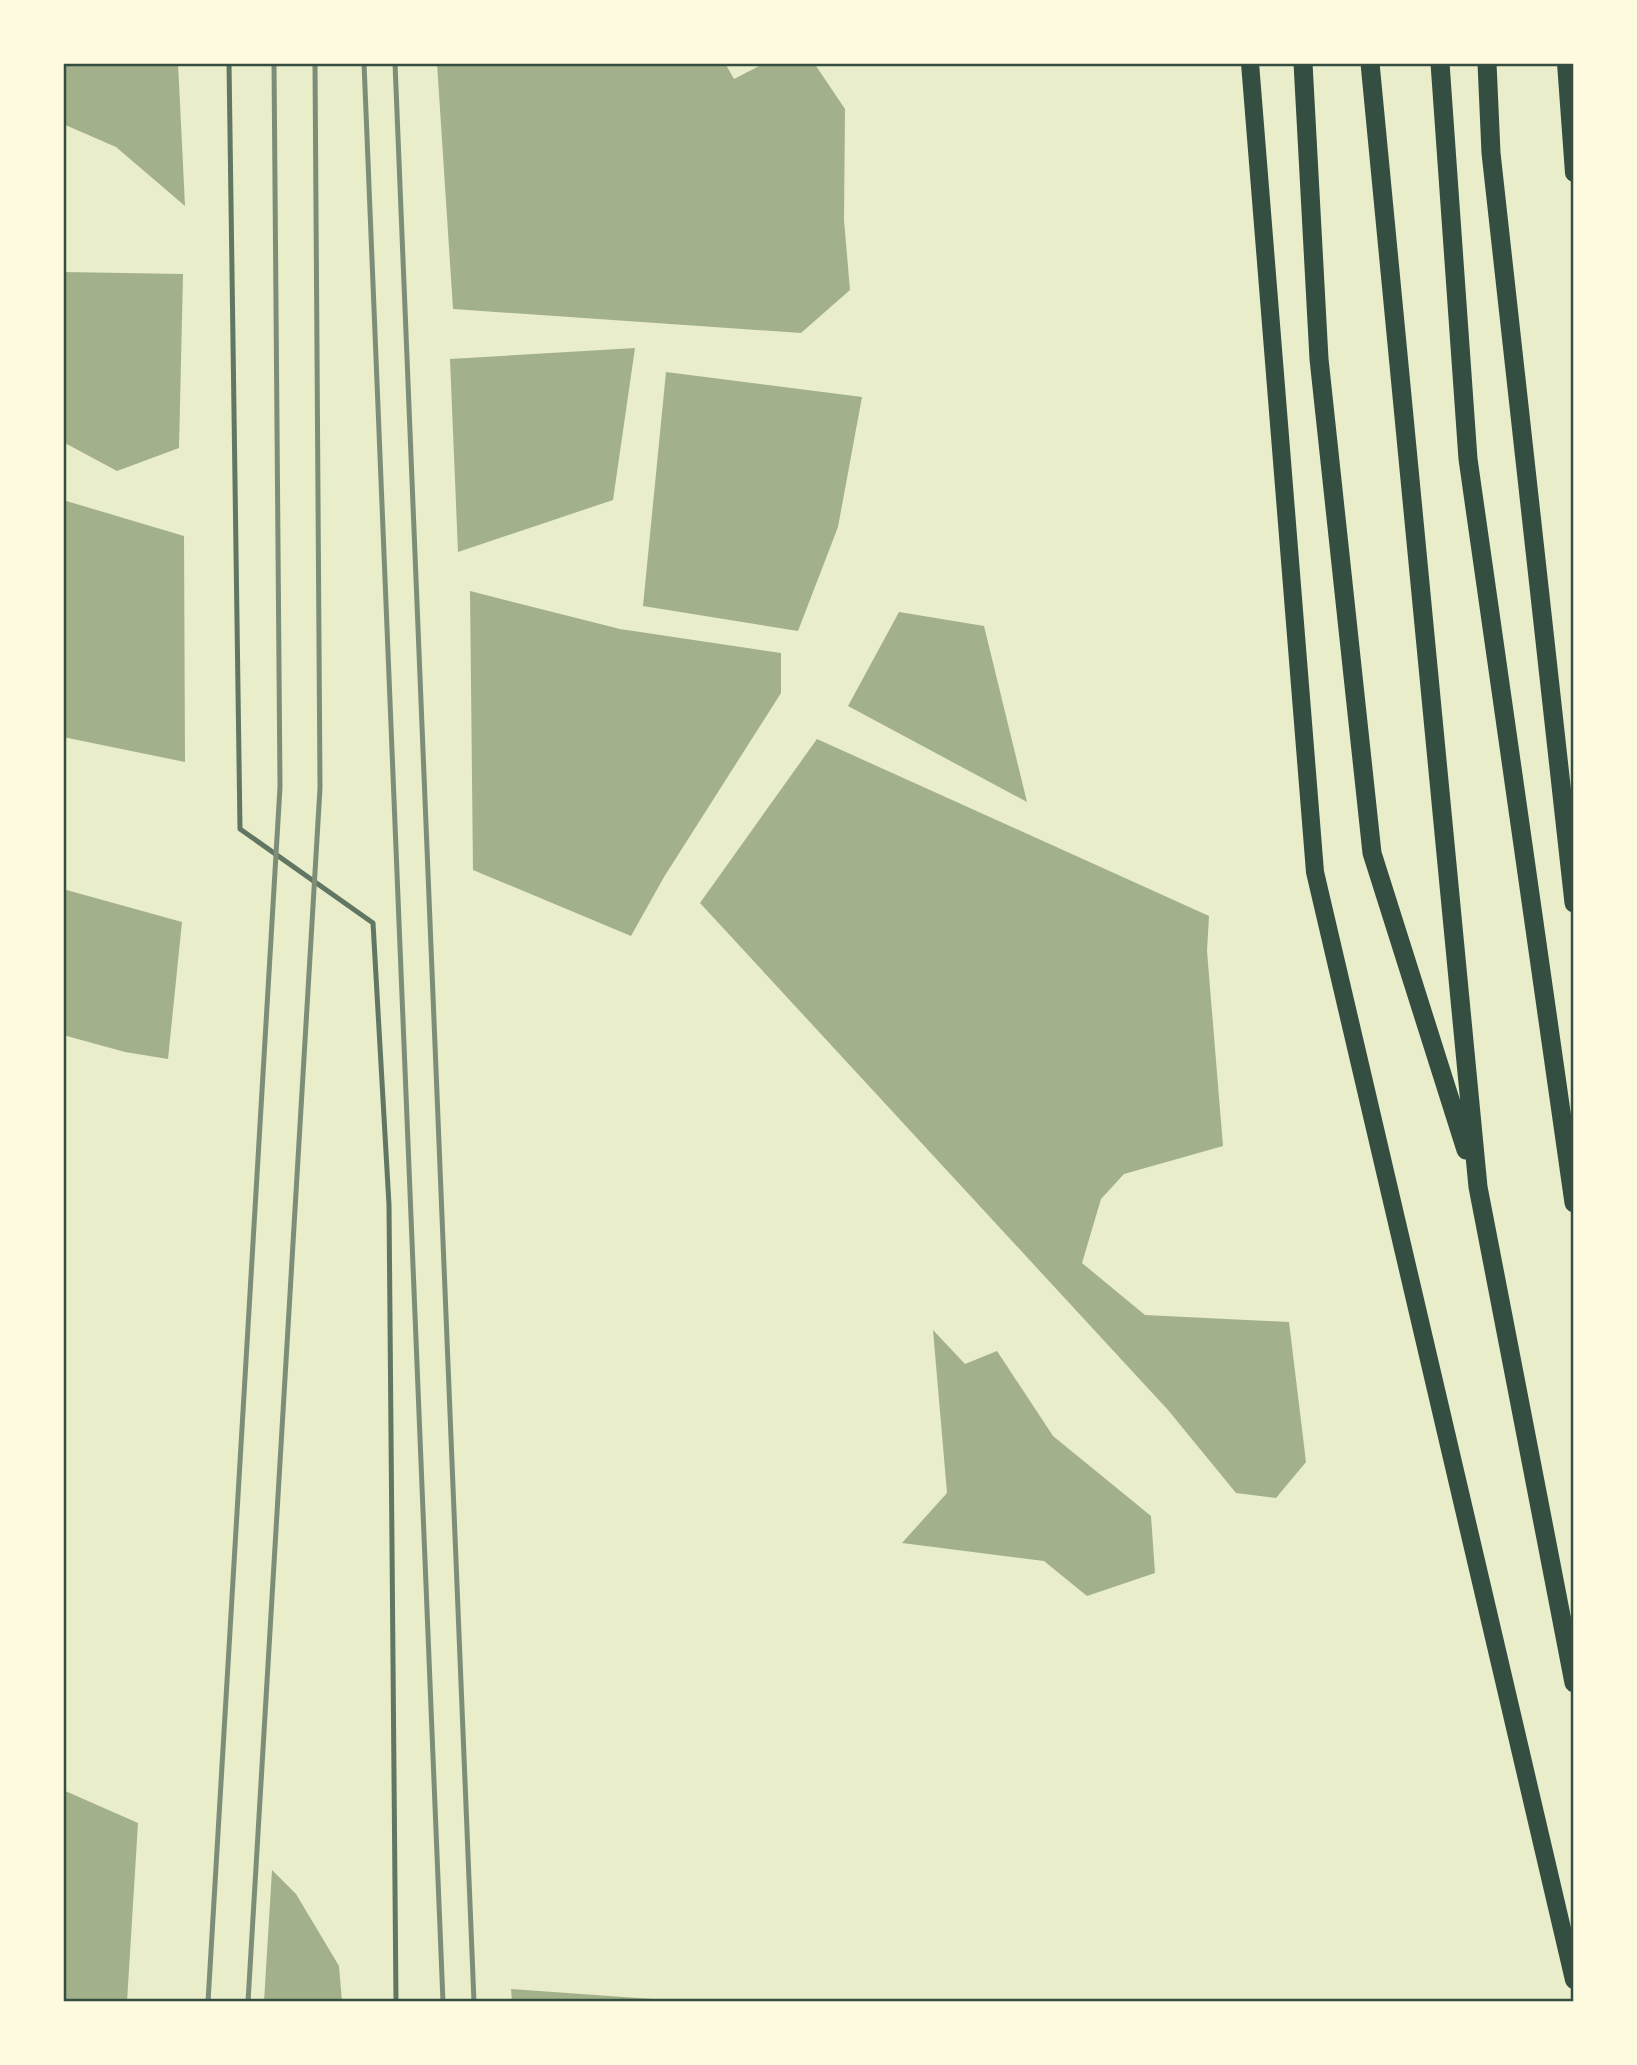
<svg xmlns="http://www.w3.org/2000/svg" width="1637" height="2065" viewBox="0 0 1637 2065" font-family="Overpass,sans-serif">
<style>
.water{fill:#a3b18a}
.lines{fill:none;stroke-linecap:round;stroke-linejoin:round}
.service{stroke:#617663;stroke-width:5}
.primary{stroke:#344e41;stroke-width:18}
.trunk{stroke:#344e41;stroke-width:19}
.rail{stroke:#7c8e77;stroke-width:5}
.neatline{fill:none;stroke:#344e41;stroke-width:2.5}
</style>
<rect width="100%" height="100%" fill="#e9edc9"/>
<path class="water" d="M 63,63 L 178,63 L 185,206 L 116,147 L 63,124 Z
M 437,63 L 725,63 L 734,79 L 765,63 L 814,63 L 845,109 L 844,220 L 850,290 L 801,333 L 453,309 Z
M 63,272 L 183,274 L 179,448 L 117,471 L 63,442 Z
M 635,348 L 613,500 L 458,552 L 450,359 Z
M 666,372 L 862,397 L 838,527 L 798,631 L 643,606 Z
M 63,500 L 184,536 L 185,762 L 63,737 Z
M 470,591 L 620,629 L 781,653 L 781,693 L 664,877 L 631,936 L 473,870 Z
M 899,612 L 984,626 L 1027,802 L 848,706 Z
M 817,739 L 1209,916 L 1207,951 L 1223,1146 L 1124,1174 L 1101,1199 L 1082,1263 L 1145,1315 L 1289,1322 L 1306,1462 L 1276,1498 L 1236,1493 L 1168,1410 L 700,903 Z
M 63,889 L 182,922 L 168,1059 L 125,1052 L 63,1035 Z
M 933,1330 L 965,1364 L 997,1351 L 1053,1436 L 1151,1516 L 1155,1573 L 1087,1596 L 1044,1561 L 902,1543 L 947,1493 Z
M 63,1790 L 138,1823 L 127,2002 L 63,2002 Z
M 272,1870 L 296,1894 L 339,1966 L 342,2002 L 264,2002 Z
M 511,1989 L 694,2002 L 512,2002 Z"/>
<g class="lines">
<path class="service" d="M 229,63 L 240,829 L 373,923 L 389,1205 L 396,2002"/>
<path class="primary" d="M 1250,63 L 1315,872 L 1574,1980
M 1566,63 L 1574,173"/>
<path class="trunk" d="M 1303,63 L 1319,359 L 1372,853 L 1466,1150
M 1370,63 L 1478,1187 L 1574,1683
M 1440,63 L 1468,459 L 1574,1203
M 1487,63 L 1491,153 L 1574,903"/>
<path class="rail" d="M 364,63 L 443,2002
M 395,63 L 474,2002
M 208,2002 L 280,787 L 274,63
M 248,2002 L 320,788 L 315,63"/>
</g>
<rect width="1637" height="2065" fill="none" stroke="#fefae0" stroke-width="130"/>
<rect x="65" y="65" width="1507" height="1935" class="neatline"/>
</svg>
